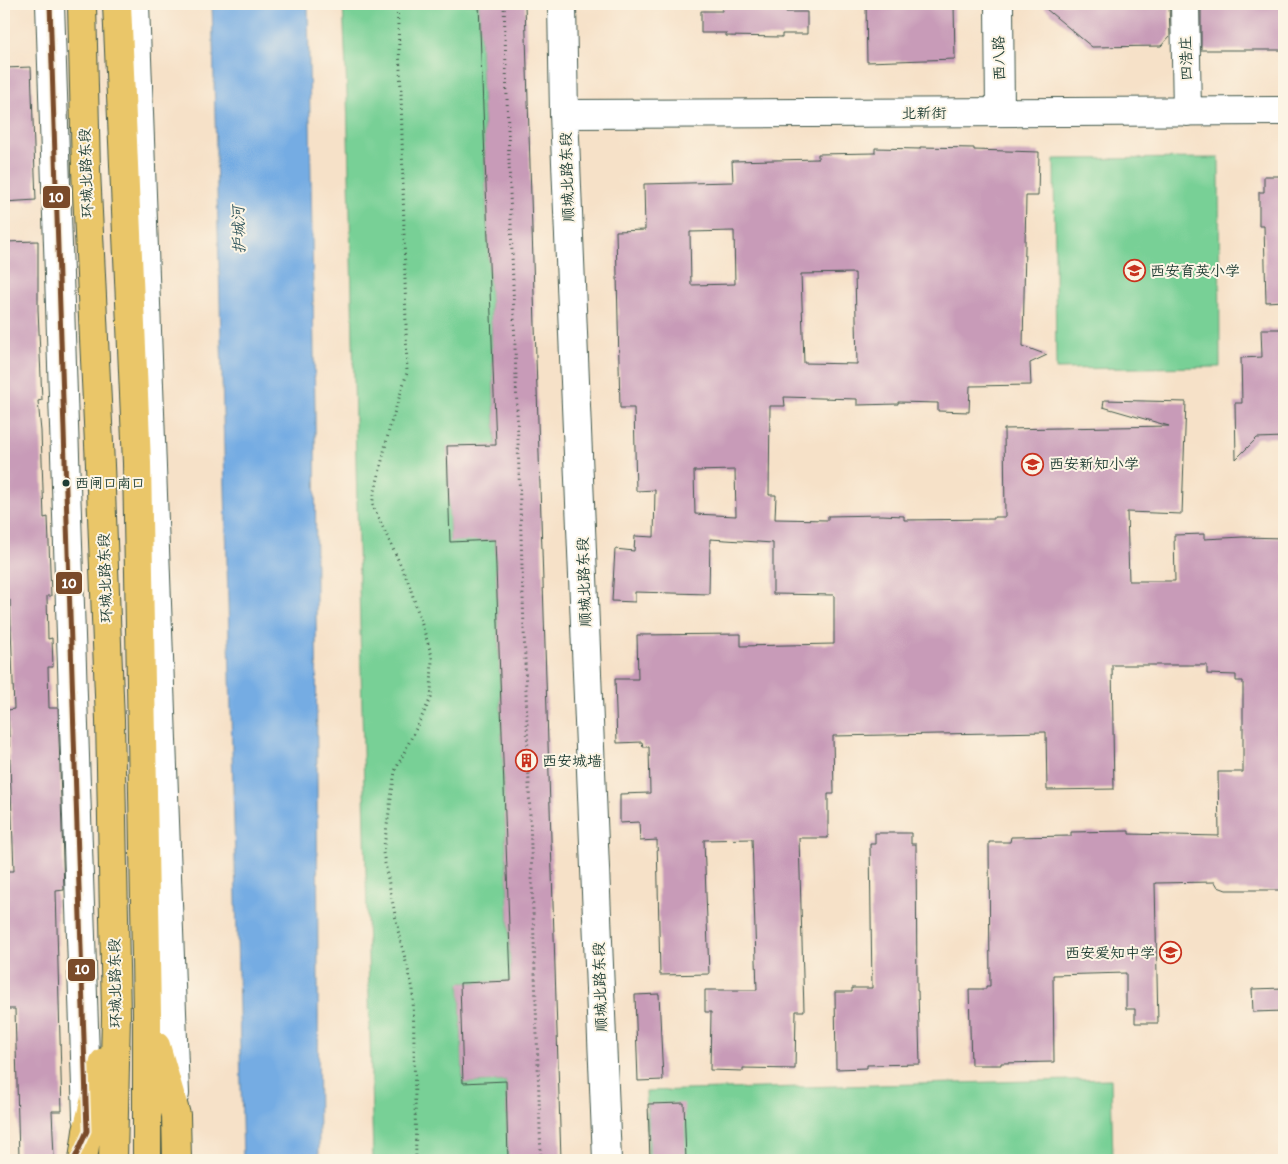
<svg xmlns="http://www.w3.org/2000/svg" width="1288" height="1164" viewBox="0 0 1288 1164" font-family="Itim,'LXGW WenKai TC',sans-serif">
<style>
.green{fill:#78d096;stroke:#4c8665}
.water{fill:#74ace3;stroke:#4a748c}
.building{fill:#c89bb8;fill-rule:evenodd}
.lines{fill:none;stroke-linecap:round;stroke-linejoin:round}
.minor-casing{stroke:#3f564a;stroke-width:30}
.major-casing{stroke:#3f564a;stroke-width:30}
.path{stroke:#3f564a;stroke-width:3;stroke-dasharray:1 4;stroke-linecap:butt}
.minor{stroke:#fff;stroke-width:28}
.major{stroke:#eac669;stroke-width:28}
.bus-1-casing{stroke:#fcf5e5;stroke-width:9}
.bus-1{stroke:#7a4b2a;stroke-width:5}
.bus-dot{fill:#1f3d34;stroke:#fcf5e5;stroke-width:2}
.labels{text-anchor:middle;stroke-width:4;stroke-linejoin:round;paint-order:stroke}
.bus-label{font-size:14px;fill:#1f3d34;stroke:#fcf5e5;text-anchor:start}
.street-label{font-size:15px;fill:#1f3d34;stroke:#fcf5e5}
.poi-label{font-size:15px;fill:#1f3d34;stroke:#fcf5e5;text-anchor:start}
.water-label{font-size:16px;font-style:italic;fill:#345960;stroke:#fcf5e5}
.line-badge{stroke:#fcf5e5;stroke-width:2}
.badge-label{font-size:14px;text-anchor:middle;font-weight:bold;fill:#fff}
</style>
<rect width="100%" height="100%" fill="#fcf5e5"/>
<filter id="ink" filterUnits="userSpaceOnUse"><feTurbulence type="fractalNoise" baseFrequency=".02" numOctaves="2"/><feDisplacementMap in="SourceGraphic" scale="10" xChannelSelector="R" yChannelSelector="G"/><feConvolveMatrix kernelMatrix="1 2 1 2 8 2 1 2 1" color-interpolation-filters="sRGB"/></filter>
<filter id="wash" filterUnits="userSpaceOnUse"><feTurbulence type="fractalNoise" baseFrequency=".0096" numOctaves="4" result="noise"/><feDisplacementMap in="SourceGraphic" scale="20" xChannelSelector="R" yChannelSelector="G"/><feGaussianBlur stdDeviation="1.12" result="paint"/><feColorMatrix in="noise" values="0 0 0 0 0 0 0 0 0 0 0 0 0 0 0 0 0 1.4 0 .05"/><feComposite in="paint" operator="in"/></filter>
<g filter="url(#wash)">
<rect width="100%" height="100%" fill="#f6e1c8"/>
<path class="green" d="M 343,4 L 479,4 L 496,445 L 447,447 L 450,541 L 495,540 L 511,981 L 460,983 L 463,1083 L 506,1081 L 508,1160 L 373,1160 L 347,93 Z
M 1219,158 L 1220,367 L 1056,369 L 1054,159 Z
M 1111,1079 L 1113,1160 L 648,1160 L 646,1091 Z"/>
<path class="water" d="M 212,4 L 308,4 L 315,409 L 319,1160 L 243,1160 Z"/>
<g id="blocks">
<path class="building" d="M 479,4 L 525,4 L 561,1160 L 508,1160 L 506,1081 L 463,1083 L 460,983 L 511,981 L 495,540 L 450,542 L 447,446 L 496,445 Z
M 722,4 L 786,4 L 786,12 L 807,12 L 807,34 L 782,34 L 782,37 L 726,36 L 726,33 L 701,33 L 701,11 L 722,11 Z
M 866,4 L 954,4 L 955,59 L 867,62 Z
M 1040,4 L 1169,4 L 1170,36 L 1161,46 L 1092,47 Z
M 1201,4 L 1284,4 L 1284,50 L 1201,50 Z
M 31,67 L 36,200 L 4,202 L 4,68 Z
M 920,147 L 974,148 L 974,150 L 1039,152 L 1038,196 L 1026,196 L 1023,346 L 1047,355 L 1030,363 L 1031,385 L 970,386 L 969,412 L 938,411 L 938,403 L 898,402 L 898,404 L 857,405 L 857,399 L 784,397 L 785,406 L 770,406 L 769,495 L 776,495 L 775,519 L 828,520 L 828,516 L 882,515 L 904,516 L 904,520 L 994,519 L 994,517 L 1005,517 L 1004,429 L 1169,426 L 1103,407 L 1104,400 L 1186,402 L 1182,514 L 1127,512 L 1129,581 L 1175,581 L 1174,535 L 1204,534 L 1204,539 L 1243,537 L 1284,538 L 1284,890 L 1226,890 L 1218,887 L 1215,882 L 1155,883 L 1158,1023 L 1135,1023 L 1135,1009 L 1126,1009 L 1126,973 L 1053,975 L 1054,1062 L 1001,1063 L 1001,1065 L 971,1065 L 969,989 L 986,989 L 986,986 L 990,986 L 989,842 L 1010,842 L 1011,837 L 1071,836 L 1071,832 L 1129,831 L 1129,834 L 1219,836 L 1218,772 L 1243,772 L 1243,681 L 1236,681 L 1236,675 L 1207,674 L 1207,665 L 1112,665 L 1114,789 L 1047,790 L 1046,732 L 833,736 L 834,794 L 828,794 L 828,838 L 799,838 L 804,1011 L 796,1011 L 795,1069 L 743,1068 L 743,1071 L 710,1070 L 711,1012 L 705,1012 L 705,990 L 757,990 L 752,839 L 704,840 L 709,974 L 660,975 L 657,840 L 640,841 L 639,822 L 620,823 L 620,794 L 650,793 L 649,747 L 643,747 L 642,742 L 617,743 L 615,679 L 638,679 L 637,635 L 741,634 L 741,646 L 834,644 L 834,595 L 773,594 L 773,543 L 710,539 L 709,594 L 635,592 L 635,602 L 612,601 L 615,549 L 634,551 L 635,536 L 654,537 L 655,490 L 636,491 L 634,408 L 620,408 L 616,231 L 645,230 L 644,184 L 733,182 L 732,161 L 818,159 L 818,154 L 875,153 L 875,148 L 920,149 ZM 734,231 L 735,284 L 691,285 L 690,232 ZM 855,273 L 857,364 L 804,363 L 801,274 ZM 735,470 L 736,516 L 695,514 L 694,471 Z
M 1264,176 L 1284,176 L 1284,301 L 1266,302 L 1264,226 L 1259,226 L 1259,192 L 1264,192 Z
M 38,241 L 38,309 L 42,400 L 38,401 L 41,431 L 44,518 L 48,517 L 51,596 L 47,596 L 48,639 L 52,638 L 53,667 L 48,667 L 49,708 L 58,708 L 64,890 L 56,891 L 62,1111 L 52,1111 L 54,1157 L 19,1158 L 15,1009 L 4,1009 L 4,871 L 14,871 L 8,710 L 14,709 L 10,600 L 4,601 L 4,242 Z
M 1261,329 L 1284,329 L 1284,437 L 1257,438 L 1236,459 L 1235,403 L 1242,403 L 1241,358 L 1262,357 Z
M 875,833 L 911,833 L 911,844 L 916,844 L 917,991 L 918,991 L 920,1064 L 867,1065 L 867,1068 L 836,1069 L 835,992 L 852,992 L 852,988 L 872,988 L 870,844 L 875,844 Z
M 1284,988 L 1284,1011 L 1253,1012 L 1252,989 Z
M 659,994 L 663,1080 L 638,1081 L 635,995 Z
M 684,1103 L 686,1160 L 650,1160 L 648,1104 Z"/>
</g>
</g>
<g filter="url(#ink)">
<use href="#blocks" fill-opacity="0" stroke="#3f564a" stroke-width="1"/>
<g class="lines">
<defs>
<path id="minor" d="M 50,4 L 87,1117
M 135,4 L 175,1094
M 562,4 L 564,114 L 607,1160
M 999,4 L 1000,112
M 1185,4 L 1187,112
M 564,114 L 1284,111"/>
<path id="major" d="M 82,4 L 86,170 L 100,465 L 110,720 L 116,1015 L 113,1160
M 117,4 L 137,463 L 147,1013 L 147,1160
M 156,1046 L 176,1115 L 177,1160
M 83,1160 L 87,1131 L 104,1062"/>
</defs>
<use href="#minor" class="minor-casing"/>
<use href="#major" class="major-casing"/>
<path class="path" d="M 397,4 L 401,90 L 407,373 L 390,426 L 372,504 L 408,581 L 432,656 L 431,698 L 395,771 L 383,853 L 399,935 L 413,989 L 416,1160
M 504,4 L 541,1160"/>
<use href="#minor" class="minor"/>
<use href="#major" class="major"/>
<defs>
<path id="bus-1" d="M 50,4 L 87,1131 L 74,1160"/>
</defs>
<use href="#bus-1" class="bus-1-casing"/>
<use href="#bus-1" class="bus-1"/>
</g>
</g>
<defs>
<symbol id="school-ring" viewBox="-11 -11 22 22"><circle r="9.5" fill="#fcf5e5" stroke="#c8321e" stroke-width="1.5"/><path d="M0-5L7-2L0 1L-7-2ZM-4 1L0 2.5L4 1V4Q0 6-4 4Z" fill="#c8321e"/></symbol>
<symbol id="building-ring" viewBox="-11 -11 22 22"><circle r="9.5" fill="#fcf5e5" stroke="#c8321e" stroke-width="1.5"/><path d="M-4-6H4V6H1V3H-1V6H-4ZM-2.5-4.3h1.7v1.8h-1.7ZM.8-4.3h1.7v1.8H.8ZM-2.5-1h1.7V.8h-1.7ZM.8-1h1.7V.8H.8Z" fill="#c8321e"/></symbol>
</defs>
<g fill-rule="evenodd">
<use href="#school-ring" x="1122" y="258" width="25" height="25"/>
<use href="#school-ring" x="1020" y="452" width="25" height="25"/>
<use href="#building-ring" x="514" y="748" width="25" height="25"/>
<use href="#school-ring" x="1158" y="940" width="25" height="25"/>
</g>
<circle class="bus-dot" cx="66" cy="483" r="4.5"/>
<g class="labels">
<g class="bus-label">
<text x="75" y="488">西闸口南口</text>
</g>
<g class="street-label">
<text transform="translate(999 58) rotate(-91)" y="5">西八路</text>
<text transform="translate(1186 58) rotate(-91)" y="5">四浩庄</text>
<text x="924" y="118">北新街</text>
<text transform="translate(86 173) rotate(-92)" y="5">环城北路东段</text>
<text transform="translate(567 177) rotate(-92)" y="5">顺城北路东段</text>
<text transform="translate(105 578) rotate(-92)" y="5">环城北路东段</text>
<text transform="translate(584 582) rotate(-92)" y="5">顺城北路东段</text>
<text transform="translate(115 983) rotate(-91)" y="5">环城北路东段</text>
<text transform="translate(600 987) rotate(-92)" y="5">顺城北路东段</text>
</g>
<g class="poi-label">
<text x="1150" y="276">西安育英小学</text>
<text x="1049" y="469">西安新知小学</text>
<text x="542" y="766">西安城墙</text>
<text x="1155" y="958" text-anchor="end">西安爱知中学</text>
</g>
<g class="water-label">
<text transform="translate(238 230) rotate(-92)" y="6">护城河</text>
</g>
</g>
<g class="line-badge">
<rect x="42" y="185" width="29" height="24" rx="5" fill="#7a4b2a"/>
<rect x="55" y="571" width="28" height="24" rx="5" fill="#7a4b2a"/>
<rect x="67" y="958" width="29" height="24" rx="5" fill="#7a4b2a"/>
</g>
<g class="badge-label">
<text x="56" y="202">10</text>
<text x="69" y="588">10</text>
<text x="82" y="974">10</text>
</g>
<rect width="1288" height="1164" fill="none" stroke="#fcf5e5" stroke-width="20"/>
</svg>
